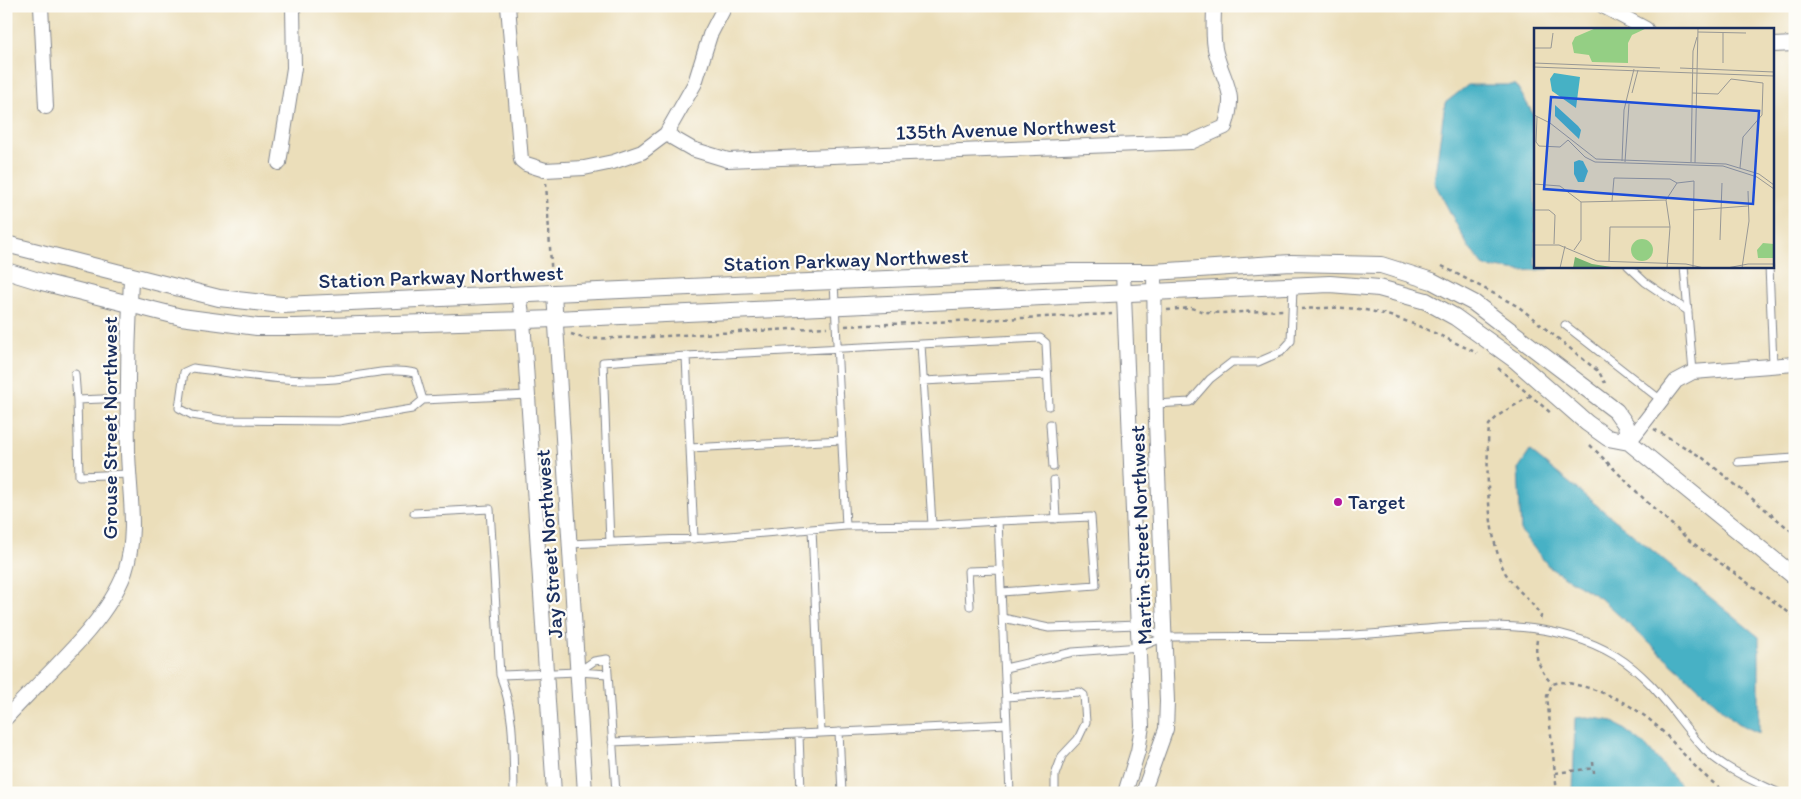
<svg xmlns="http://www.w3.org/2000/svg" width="1801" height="799" viewBox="0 0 1801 799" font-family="Itim,sans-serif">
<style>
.water{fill:#46b1c5;stroke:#307092}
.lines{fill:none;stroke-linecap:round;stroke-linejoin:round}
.service-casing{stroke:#83868c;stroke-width:9}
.minor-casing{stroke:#83868c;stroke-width:16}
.tertiary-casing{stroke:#83868c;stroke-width:18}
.path{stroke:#83868c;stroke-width:2.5;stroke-dasharray:4 4;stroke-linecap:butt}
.service{stroke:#fff;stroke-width:7}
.minor{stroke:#fff;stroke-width:14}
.tertiary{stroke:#fff;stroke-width:16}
.poi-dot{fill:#b5179e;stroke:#fdfcf7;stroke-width:2}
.labels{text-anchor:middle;stroke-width:4.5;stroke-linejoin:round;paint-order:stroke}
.street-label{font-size:21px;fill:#1b2f5e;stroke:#fdfcf7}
.poi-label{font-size:21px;fill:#1b2f5e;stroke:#fdfcf7;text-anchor:start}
.inset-road{fill:none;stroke:#989895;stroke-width:1}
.view{fill:#1d4ed8;fill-opacity:0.15;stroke:#1d4ed8;stroke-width:2.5}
.inset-edge{fill:none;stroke:#1b2f5e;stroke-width:2.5}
</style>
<rect width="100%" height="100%" fill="#fdfcf7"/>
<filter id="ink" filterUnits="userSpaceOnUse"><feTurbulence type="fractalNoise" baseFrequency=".02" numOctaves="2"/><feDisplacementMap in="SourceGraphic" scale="10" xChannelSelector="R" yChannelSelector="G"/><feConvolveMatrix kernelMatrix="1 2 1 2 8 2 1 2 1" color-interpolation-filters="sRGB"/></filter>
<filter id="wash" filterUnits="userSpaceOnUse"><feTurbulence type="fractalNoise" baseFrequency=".0096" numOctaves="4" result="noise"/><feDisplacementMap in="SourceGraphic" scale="20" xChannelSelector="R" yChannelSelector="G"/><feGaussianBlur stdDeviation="1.12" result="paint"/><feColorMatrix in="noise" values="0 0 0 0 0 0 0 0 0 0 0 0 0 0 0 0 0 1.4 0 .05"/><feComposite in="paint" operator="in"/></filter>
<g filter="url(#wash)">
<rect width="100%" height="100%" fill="#ebdeba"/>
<path class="water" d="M 1468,85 L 1516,85 L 1535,117 L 1535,266 L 1552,266 L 1549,269 L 1521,271 L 1485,267 L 1469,248 L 1434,182 L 1445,103 Z
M 1530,451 L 1759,637 L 1759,733 L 1737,723 L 1600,598 L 1550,568 L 1521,532 L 1518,469 Z
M 1587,717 L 1613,721 L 1645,745 L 1687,793 L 1573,793 L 1575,718 Z"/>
</g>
<g filter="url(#ink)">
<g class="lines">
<defs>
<path id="service" d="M 1628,266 L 1645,282 L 1688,311
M 1684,266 L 1693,372
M 1769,266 L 1773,364
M 834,282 L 846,526
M 1565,325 L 1661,400
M 921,344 L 1040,338 L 1046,343 L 1049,406
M 686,356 L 921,344 L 932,525
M 75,374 L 77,400
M 923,381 L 1047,375
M 127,398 L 77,400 L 79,476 L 129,474
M 423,400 L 415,373 C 389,367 361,376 335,379 C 288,383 240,374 193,368 L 184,372 L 179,408 L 192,415 L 222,420 L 339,421 L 412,409 L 423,400 L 528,395
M 1156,404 L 1190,402 L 1210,379 L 1232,362 L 1258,362 L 1281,352 L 1291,341 L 1293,287
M 1050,424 L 1053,467
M 690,448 L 842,440
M 1738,462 L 1795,458
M 1054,480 L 1056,519
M 414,513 L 490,509 L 500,675 L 578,672
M 998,521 L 1091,517 L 1096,585 L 1002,592
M 812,529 L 821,733 L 1007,724
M 610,542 L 603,362 L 686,356 L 694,539
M 569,544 L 706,538 L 846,526 L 932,525 L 998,521 L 1010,793
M 970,606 L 968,571 L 1001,570
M 1003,618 L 1049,628 L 1139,625 L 1164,637
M 1005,668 L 1073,652 L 1140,647 L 1165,637 C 1220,636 1275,637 1331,636 C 1424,634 1531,605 1616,656 C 1654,679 1675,717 1704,749 C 1724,769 1754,781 1779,793
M 608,674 L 578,672 L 594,661 L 607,659 L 616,793
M 500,675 C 515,712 513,753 514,793
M 1006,697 L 1080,692 L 1084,695 L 1086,722 L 1078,739 L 1062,756 L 1055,775 L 1055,793
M 839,732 L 842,793
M 799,734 L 801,793
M 612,742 L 821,733"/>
<path id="minor" d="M 41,6 L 46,107
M 508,6 L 521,160 L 526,164 L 545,170 L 584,168 L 613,162 L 642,152 L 666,134 L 695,83 L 710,35 L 725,6
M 1603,6 L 1646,29
M 1772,45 L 1795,44
M 666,134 L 692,149 L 728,160 L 1191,142 L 1225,127 C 1237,91 1225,86 1216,53 C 1212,39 1214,21 1214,6
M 279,163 L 294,68 L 293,6
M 1123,272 L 1142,726 L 1138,751 L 1125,793
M 554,293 L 585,793
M 519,294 L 523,320 L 554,793
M 1629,442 L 1676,381 L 1693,372 L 1795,364
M 6,718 C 44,675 105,626 125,572 C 138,533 129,492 128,452 C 127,393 128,336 131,278
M 1143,793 L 1166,729 L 1167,701 L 1156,422 L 1154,272"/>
<path id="tertiary" d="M 6,244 L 219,298 L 282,305 L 757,284 L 1071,272 L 1154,272 L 1291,263 L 1381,265 L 1432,281 L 1474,303 L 1616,411 L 1626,425 L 1629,442
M 6,271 L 42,282 L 181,317 L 257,327 L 295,327 L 555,319 L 1330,284 L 1379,288 L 1426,301 L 1455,317 L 1515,360 L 1587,423 L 1608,438 L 1629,442 L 1795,577"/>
</defs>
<use href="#service" class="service-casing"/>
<use href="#minor" class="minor-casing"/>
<use href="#tertiary" class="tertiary-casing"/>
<path class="path" d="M 546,183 L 552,280
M 1442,266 L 1519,307 L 1599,372 L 1605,383
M 1301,309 C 1324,308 1347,306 1370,311 C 1407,318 1443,337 1477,353
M 1167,310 L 1191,308 L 1205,312 L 1222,313 L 1283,310
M 845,326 L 1112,314
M 571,334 L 586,339 L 648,337 L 827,327
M 1498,368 L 1552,414
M 1530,396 L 1499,415 L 1489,425 C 1486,467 1486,538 1506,574 C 1516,590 1531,600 1541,616 L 1540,620
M 1654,429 L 1703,458 L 1795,534
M 1590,445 L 1647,502 L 1690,541 L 1795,617
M 1537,640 C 1534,658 1540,670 1552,684
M 1593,762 L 1594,773
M 1555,773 L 1594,768
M 1557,793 L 1547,696 L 1552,684 L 1561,682 C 1598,687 1635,704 1662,731 C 1684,753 1701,777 1728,793"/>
<use href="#service" class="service"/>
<use href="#minor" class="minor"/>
<use href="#tertiary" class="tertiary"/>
</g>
</g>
<circle class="poi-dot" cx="1338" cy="502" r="5"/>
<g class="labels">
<g class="street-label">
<text transform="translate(1006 129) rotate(-2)" y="7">135th Avenue Northwest</text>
<text transform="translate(846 260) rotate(-2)" y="7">Station Parkway Northwest</text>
<text transform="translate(441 277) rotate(-2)" y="7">Station Parkway Northwest</text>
<text transform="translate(110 428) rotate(-90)" y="7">Grouse Street Northwest</text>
<text transform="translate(1141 535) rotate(-92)" y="7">Martin Street Northwest</text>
<text transform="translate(549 544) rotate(-94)" y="7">Jay Street Northwest</text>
</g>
<g class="poi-label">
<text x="1348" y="509">Target</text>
</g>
</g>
<g transform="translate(1534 28)">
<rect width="240" height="240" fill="#ebdeba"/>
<path d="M 62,0 L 113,0 L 98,7 L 94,15 L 94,35 L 58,34 L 55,27 L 40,25 L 38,15 L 41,9 ZM97 222a11 11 0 1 1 22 0a11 11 0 1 1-22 0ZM 229,215 L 240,216 L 240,230 L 224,230 L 223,222 Z" fill="#94cf84"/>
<path d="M 41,229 L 58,236 L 84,240 L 39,240 Z" fill="#77b272"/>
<path d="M 20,45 L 46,49 L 42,80 L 18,63 L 16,51 ZM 21,77 L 44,98 L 47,102 L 45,111 L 21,88 ZM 45,132 L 49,133 L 54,143 L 50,154 L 44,154 L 40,146 L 40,134 Z" fill="#46b1c5"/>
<path class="inset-road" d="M 164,4 L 212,5M 0,20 L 17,20 L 19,5M 0,35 L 126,40M 189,35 L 189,4M 0,39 L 240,48M 146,40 L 240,44M 98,65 L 104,42M 158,65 L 184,66 L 197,51 L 229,55 L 228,87 L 209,109 L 206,140M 0,87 L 16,95 L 62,131 L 192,136 L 225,146 L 240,157M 3,89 L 2,114 L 5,118 L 26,119 L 34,112M 34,112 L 51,129 L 61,134 L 189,138 L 223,149 L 240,161M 88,133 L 90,82 L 100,41M 91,134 L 95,76M 157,134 L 159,23 L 163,9M 161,135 L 164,0M 143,155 L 160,153 L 159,240M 0,156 L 26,158 L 47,174M 132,172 L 136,199 L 133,240M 132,172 L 143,155M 78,173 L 80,150 L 136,151 L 143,155M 47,174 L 132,172M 0,182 L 15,182 L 21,187 L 20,216M 160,182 L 214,178M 186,212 L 188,155M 0,217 L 25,217 L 63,233 L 152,236 L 170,240M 40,222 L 47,212 L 47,174M 75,233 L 76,199 L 136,199M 26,240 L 31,218M 193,240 L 214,236 L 240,236M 208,240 L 215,193 L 214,163"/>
<path class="view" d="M 17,69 L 225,83 L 219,176 L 10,161 Z"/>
<rect width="240" height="240" class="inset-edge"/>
</g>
<rect width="1801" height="799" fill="none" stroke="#fdfcf7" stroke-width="25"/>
</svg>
